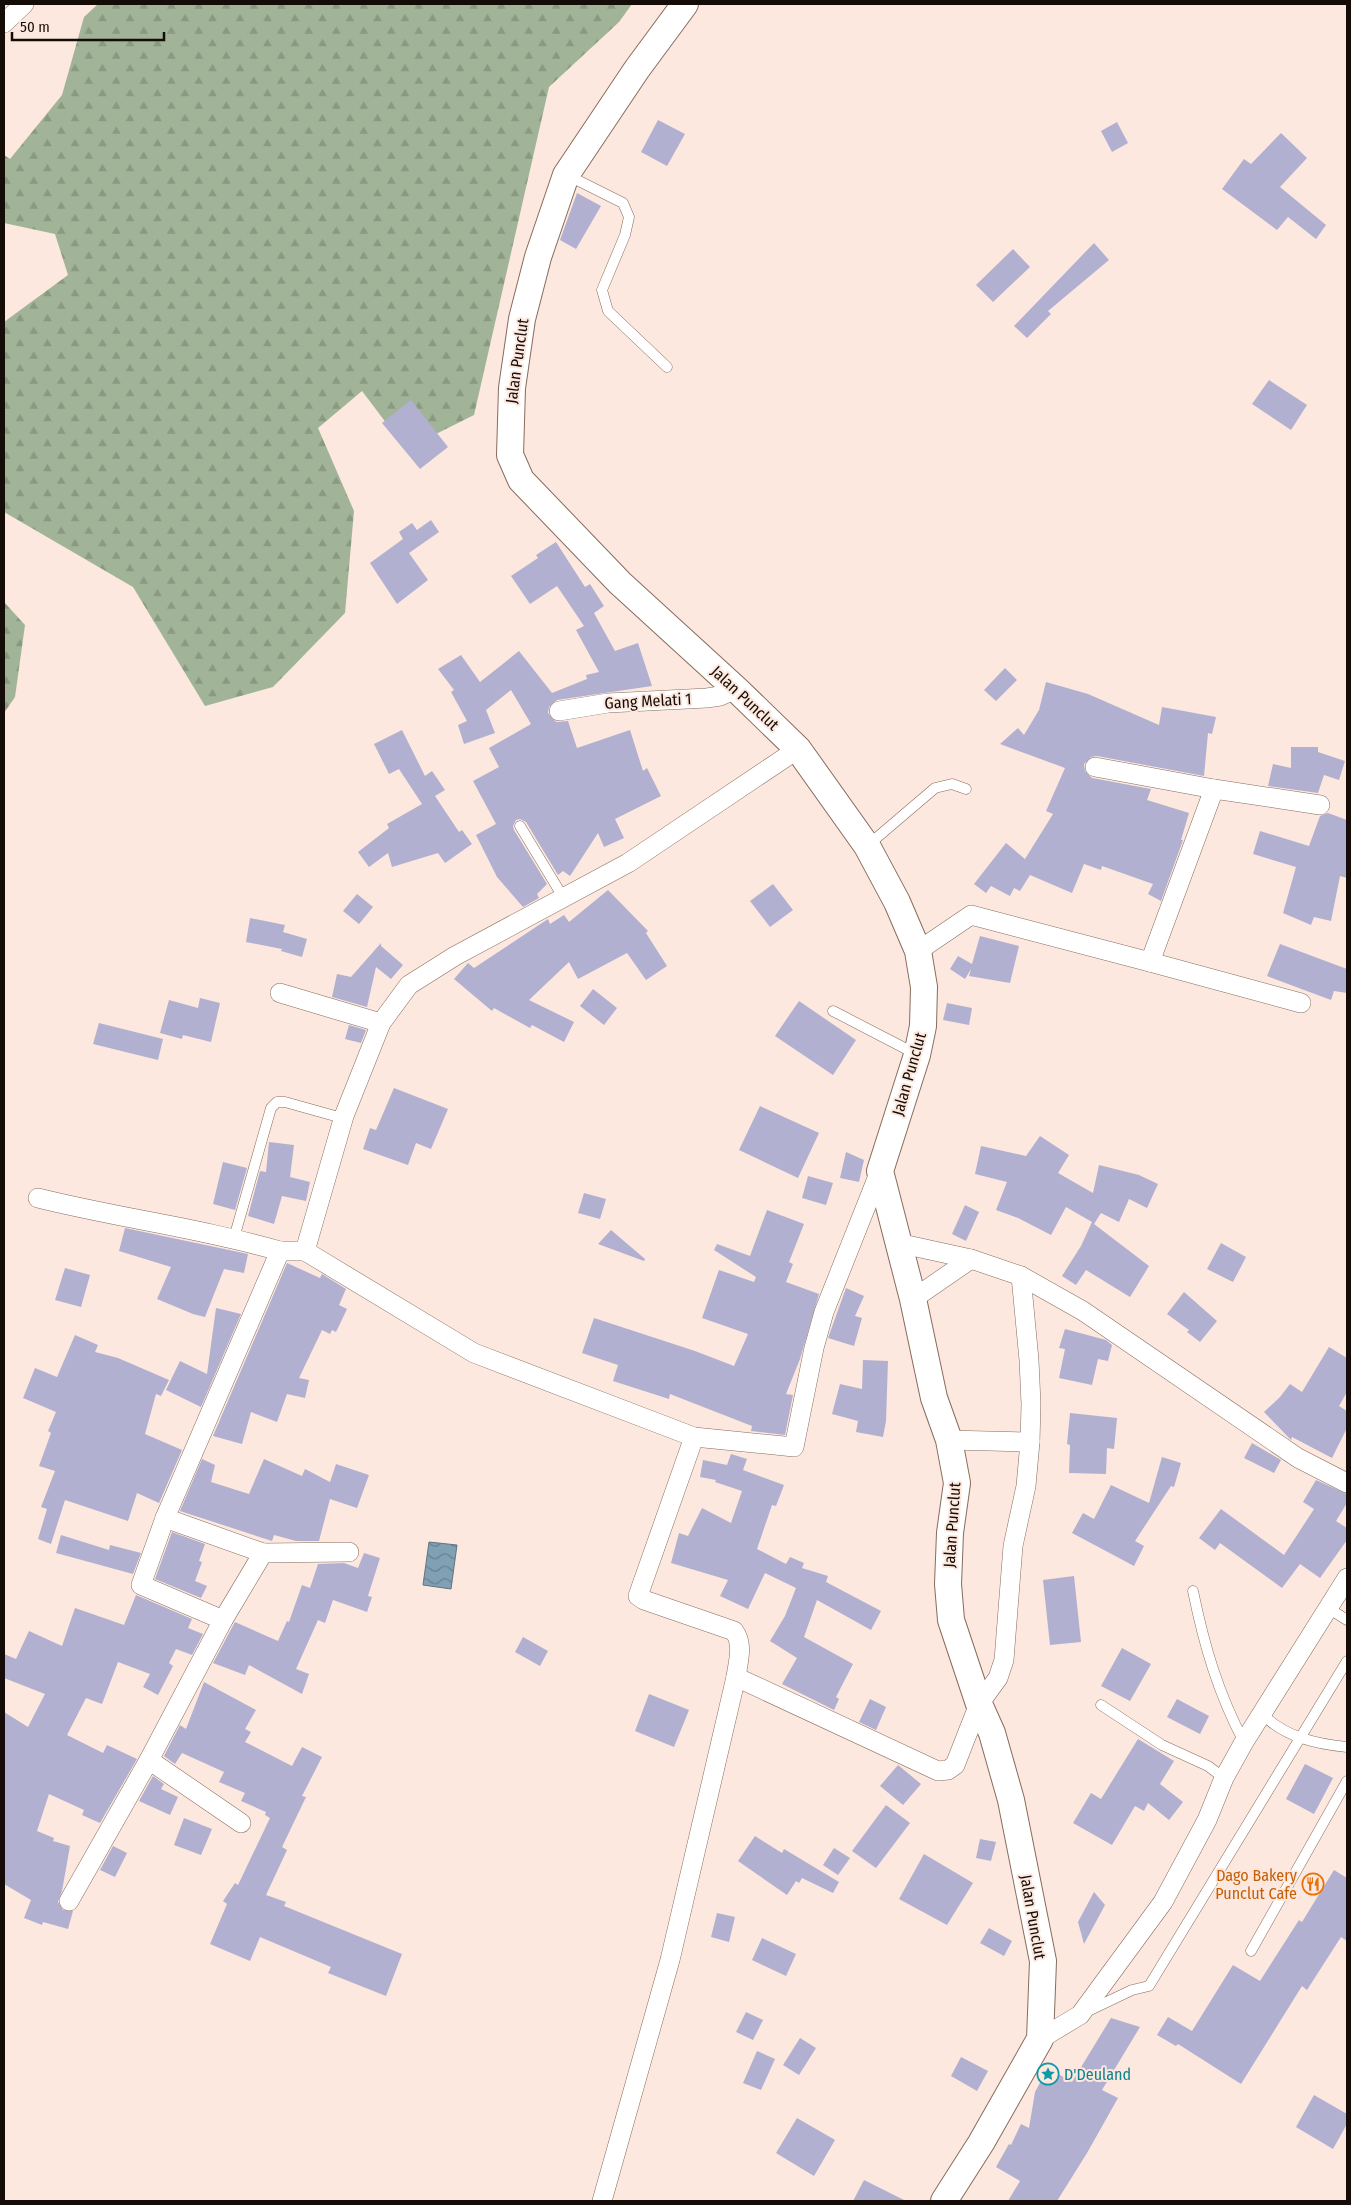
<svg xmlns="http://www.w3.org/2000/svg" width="1351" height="2205" viewBox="0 0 1351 2205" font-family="'Fira Sans Condensed',sans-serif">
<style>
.forest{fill:url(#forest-firs)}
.water{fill:url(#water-waves);stroke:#60747f}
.building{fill:#b2b0d0}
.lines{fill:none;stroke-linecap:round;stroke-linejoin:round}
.service-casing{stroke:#886c5d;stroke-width:11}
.minor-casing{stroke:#886c5d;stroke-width:20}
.secondary-casing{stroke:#886c5d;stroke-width:28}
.service{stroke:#fff;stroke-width:10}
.minor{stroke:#fff;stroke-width:19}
.secondary{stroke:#fff;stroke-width:26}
.labels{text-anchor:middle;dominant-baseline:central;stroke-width:4;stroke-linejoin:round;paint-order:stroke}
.street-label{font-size:16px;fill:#160c07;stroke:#fce8de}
.food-label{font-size:16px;fill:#c56008;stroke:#fce8de;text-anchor:end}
.culture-label{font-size:16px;fill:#0d838f;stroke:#fce8de;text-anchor:start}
</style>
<defs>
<pattern id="forest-firs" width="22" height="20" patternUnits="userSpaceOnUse" patternTransform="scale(1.25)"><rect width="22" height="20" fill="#a1b498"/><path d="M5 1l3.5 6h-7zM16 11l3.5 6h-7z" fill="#8a9a82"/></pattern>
<pattern id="water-waves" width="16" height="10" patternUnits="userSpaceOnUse" patternTransform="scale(1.25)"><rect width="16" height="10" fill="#80a0b3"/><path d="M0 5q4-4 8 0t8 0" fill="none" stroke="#688190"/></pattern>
</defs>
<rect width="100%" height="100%" fill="#fce8de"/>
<g class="forest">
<path d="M 98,4 L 632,4 L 619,22 L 549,87 L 474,415 L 406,449 L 362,391 L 318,428 L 354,511 L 345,613 L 273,687 L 205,706 L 133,587 L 4,512 L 4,322 L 68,275 L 55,234 L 4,223 L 4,155 L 10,159 L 62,95 L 84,17 Z"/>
<path d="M 4,602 L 25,625 L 15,697 L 4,713 Z"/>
</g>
<path class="water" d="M 429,1542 L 457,1545 L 451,1589 L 423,1585 Z"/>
<g class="building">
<path d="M 658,120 L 685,134 L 667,166 L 641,152 Z"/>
<path d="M 1117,122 L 1128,143 L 1112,152 L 1101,131 Z"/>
<path d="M 1281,133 L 1307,158 L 1280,187 L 1326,225 L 1316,239 L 1288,217 L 1277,230 L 1222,189 L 1244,159 L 1251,164 Z"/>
<path d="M 577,193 L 601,206 L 576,249 L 560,240 Z"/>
<path d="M 1094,243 L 1109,260 L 1048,311 L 1051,314 L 1027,338 L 1014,326 Z"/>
<path d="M 1013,249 L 1030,267 L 993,302 L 976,285 Z"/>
<path d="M 1269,380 L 1307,405 L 1291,430 L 1252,404 Z"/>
<path d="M 411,400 L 448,447 L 420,469 L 382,423 Z"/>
<path d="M 431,520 L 439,532 L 409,553 L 428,580 L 397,604 L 370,563 L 403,539 L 399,532 L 412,523 L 417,530 Z"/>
<path d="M 556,542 L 585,587 L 590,584 L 604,606 L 594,613 L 615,651 L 638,643 L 652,686 L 557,700 L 549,707 L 548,713 L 556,722 L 568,721 L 577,748 L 630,730 L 643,771 L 647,768 L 661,796 L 615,819 L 624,838 L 604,847 L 598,833 L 570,876 L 563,871 L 558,875 L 526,822 L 520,819 L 516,820 L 513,826 L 514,830 L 547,884 L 537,894 L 539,898 L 523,907 L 497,877 L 476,835 L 496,824 L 473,781 L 499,767 L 489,748 L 531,724 L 511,690 L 486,710 L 495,733 L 464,744 L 458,725 L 467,721 L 451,692 L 454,690 L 438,669 L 461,655 L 480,682 L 519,651 L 552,693 L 587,679 L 586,675 L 599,672 L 576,630 L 584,626 L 557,586 L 530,604 L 511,576 L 538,558 L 536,555 Z"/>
<path d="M 1005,668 L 1017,680 L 996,701 L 984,690 Z"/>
<path d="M 1046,682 L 1088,694 L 1159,725 L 1162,707 L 1216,717 L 1212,734 L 1208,733 L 1204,776 L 1097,756 L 1091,757 L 1084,764 L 1085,771 L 1092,778 L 1151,789 L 1147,800 L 1189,813 L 1181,840 L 1183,840 L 1161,901 L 1148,894 L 1153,884 L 1102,866 L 1101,870 L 1084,864 L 1072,893 L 1030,875 L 1020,891 L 1014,888 L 1010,896 L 991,886 L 986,893 L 974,884 L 1006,843 L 1025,859 L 1053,814 L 1046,811 L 1065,768 L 1000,744 L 1018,728 L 1024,735 L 1039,710 Z"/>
<path d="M 402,730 L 425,776 L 432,771 L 445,790 L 435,796 L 459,832 L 462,830 L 472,844 L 445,863 L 438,853 L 392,867 L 388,853 L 369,867 L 358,852 L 389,828 L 387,824 L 422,804 L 399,769 L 389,774 L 374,744 Z"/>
<path d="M 1291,747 L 1318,747 L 1318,752 L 1345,761 L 1339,780 L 1324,775 L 1318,793 L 1268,786 L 1273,764 L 1291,768 Z"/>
<path d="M 1328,813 L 1347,820 L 1347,878 L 1340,876 L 1331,921 L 1314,917 L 1311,925 L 1283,913 L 1296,867 L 1253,854 L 1260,831 L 1309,846 L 1320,816 Z"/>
<path d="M 773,884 L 793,910 L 770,927 L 750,901 Z"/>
<path d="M 608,890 L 648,931 L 646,933 L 667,966 L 646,980 L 627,953 L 578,979 L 569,962 L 529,1000 L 574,1022 L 564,1042 L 532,1025 L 530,1028 L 494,1008 L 492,1011 L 454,979 L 468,963 L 474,968 L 548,919 L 550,924 L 564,915 L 569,922 Z"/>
<path d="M 357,894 L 373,907 L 359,924 L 343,911 Z"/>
<path d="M 250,918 L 285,925 L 283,932 L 307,939 L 302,957 L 281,951 L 282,949 L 246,942 Z"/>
<path d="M 980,936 L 1019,946 L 1010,983 L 969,976 L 971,969 L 965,979 L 950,969 L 958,956 L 972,964 Z"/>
<path d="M 381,943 L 381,946 L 403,965 L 391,979 L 376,967 L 367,1007 L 332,997 L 337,974 L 351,977 Z"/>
<path d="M 1280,944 L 1347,969 L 1347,993 L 1334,991 L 1331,1000 L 1267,976 Z"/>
<path d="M 593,989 L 617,1008 L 604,1025 L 580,1006 Z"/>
<path d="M 200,998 L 220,1003 L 211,1042 L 183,1035 L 182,1039 L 160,1033 L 169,1000 L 198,1008 Z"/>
<path d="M 799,1001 L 856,1040 L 833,1075 L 775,1036 Z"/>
<path d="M 947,1003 L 972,1008 L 969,1025 L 943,1020 Z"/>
<path d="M 99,1023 L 163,1039 L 158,1060 L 93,1044 Z"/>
<path d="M 349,1025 L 366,1030 L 361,1043 L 345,1039 Z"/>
<path d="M 394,1088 L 448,1109 L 431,1149 L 416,1143 L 408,1165 L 363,1149 L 370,1128 L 376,1130 Z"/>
<path d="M 760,1106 L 819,1133 L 798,1178 L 739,1150 Z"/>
<path d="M 1040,1136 L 1069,1155 L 1058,1173 L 1093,1193 L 1099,1165 L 1139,1175 L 1158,1184 L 1147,1208 L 1129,1199 L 1119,1222 L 1101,1213 L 1094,1224 L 1149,1266 L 1130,1297 L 1086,1270 L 1076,1285 L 1062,1276 L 1081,1246 L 1092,1222 L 1066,1207 L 1051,1235 L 1018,1218 L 996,1210 L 1007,1182 L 975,1174 L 981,1146 L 1026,1156 Z"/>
<path d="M 269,1142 L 294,1145 L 290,1177 L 310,1182 L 306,1201 L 282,1196 L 274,1224 L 248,1216 L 260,1171 L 266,1172 Z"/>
<path d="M 846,1152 L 864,1160 L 859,1182 L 840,1178 Z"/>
<path d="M 223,1162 L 247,1168 L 235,1210 L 213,1204 Z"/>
<path d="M 808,1176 L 833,1183 L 826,1205 L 802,1198 Z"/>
<path d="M 584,1193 L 606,1199 L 600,1219 L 578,1213 Z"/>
<path d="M 965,1205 L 979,1212 L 966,1241 L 952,1234 Z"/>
<path d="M 767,1210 L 804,1224 L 789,1262 L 793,1264 L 786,1282 L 819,1294 L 800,1359 L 786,1394 L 793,1395 L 785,1435 L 751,1431 L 752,1426 L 670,1394 L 669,1399 L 613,1381 L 618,1365 L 582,1353 L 594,1318 L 695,1351 L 734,1366 L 748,1334 L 702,1318 L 719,1270 L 754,1282 L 756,1277 L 714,1250 L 717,1244 L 750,1256 Z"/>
<path d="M 125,1228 L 248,1254 L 244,1273 L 224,1269 L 205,1317 L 193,1314 L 157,1299 L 171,1267 L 119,1251 Z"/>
<path d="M 611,1230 L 645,1259 L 644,1261 L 598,1244 Z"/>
<path d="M 1221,1243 L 1246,1257 L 1233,1282 L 1207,1269 Z"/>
<path d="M 287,1263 L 320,1278 L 322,1274 L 346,1289 L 339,1305 L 347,1309 L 336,1332 L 332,1330 L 330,1334 L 322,1330 L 299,1378 L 309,1380 L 305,1398 L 287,1394 L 277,1422 L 251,1412 L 242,1444 L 213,1436 Z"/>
<path d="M 65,1268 L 90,1275 L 81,1307 L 55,1300 Z"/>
<path d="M 846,1288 L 864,1296 L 855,1316 L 862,1318 L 854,1346 L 828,1338 Z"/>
<path d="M 1184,1292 L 1217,1321 L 1200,1342 L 1187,1332 L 1189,1330 L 1167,1314 Z"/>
<path d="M 216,1308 L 241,1314 L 201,1407 L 166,1390 L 180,1361 L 207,1374 Z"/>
<path d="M 1065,1329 L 1106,1340 L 1112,1345 L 1108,1361 L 1098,1359 L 1092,1385 L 1059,1378 L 1065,1349 L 1059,1348 Z"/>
<path d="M 75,1335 L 98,1345 L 95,1352 L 118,1358 L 169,1380 L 161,1396 L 156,1394 L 145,1434 L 182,1450 L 159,1503 L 137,1493 L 128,1521 L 65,1500 L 51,1544 L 38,1539 L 47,1509 L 41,1507 L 55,1471 L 39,1466 L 51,1433 L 48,1431 L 56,1412 L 23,1398 L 35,1368 L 57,1377 Z"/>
<path d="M 1329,1347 L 1347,1358 L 1347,1392 L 1339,1406 L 1347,1411 L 1347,1428 L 1332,1458 L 1292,1437 L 1291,1440 L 1264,1412 L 1280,1397 L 1290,1384 L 1302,1392 Z"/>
<path d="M 863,1360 L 888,1361 L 886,1421 L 883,1437 L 856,1432 L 858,1421 L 832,1414 L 840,1384 L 862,1389 Z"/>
<path d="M 1070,1413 L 1117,1418 L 1114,1449 L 1107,1448 L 1106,1474 L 1069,1473 L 1070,1445 L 1067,1444 Z"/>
<path d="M 1252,1443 L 1281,1460 L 1274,1473 L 1244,1458 Z"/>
<path d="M 731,1454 L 747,1459 L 743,1470 L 784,1485 L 776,1506 L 772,1505 L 757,1549 L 786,1564 L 790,1557 L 804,1563 L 802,1568 L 828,1576 L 826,1582 L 881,1611 L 871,1630 L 817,1600 L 804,1637 L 853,1664 L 836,1697 L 839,1699 L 834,1710 L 782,1684 L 797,1658 L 770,1641 L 785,1616 L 796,1588 L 765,1573 L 748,1609 L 720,1596 L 728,1580 L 671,1563 L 679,1533 L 688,1536 L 702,1508 L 731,1523 L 742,1491 L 715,1482 L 716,1480 L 700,1477 L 703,1460 L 727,1465 Z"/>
<path d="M 1162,1457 L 1181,1463 L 1174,1487 L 1171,1486 L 1135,1541 L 1144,1546 L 1134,1566 L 1072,1533 L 1083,1513 L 1094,1519 L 1111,1485 L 1149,1503 Z"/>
<path d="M 202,1459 L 215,1465 L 211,1482 L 249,1494 L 264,1459 L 302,1476 L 305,1469 L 330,1482 L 336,1464 L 369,1475 L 357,1508 L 330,1499 L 319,1541 L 296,1541 L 274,1535 L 272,1541 L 180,1511 Z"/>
<path d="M 1316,1480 L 1347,1494 L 1347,1503 L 1336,1521 L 1347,1528 L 1347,1540 L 1320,1578 L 1300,1564 L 1282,1588 L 1220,1543 L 1215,1550 L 1199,1538 L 1221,1509 L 1284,1555 L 1314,1509 L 1303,1502 Z"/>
<path d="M 172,1532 L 205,1544 L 199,1561 L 202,1562 L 195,1581 L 207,1586 L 201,1598 L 155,1579 Z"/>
<path d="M 61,1535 L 109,1550 L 110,1545 L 141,1553 L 133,1574 L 56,1553 Z"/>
<path d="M 364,1553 L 380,1558 L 368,1596 L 372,1597 L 367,1612 L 333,1600 L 325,1623 L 318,1620 L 296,1669 L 309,1674 L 302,1694 L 249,1665 L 245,1675 L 213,1663 L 235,1622 L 278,1641 L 287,1621 L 289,1622 L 302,1585 L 310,1588 L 318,1564 L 344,1563 L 358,1568 Z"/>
<path d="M 1074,1576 L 1081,1642 L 1050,1645 L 1043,1580 Z"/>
<path d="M 136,1595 L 192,1619 L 188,1628 L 203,1634 L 192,1655 L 176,1649 L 169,1663 L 173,1666 L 158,1695 L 143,1687 L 150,1674 L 118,1662 L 102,1704 L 86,1698 L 67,1735 L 103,1753 L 107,1745 L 137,1759 L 100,1823 L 82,1815 L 84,1810 L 49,1794 L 37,1831 L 54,1838 L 53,1841 L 70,1846 L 62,1891 L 58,1902 L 63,1910 L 73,1911 L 68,1929 L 43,1922 L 42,1925 L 24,1918 L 31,1900 L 4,1884 L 4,1712 L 28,1727 L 45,1694 L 4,1678 L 4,1654 L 16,1659 L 29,1631 L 62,1646 L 75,1608 L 124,1625 Z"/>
<path d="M 523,1637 L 548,1651 L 540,1666 L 515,1652 Z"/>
<path d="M 1122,1648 L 1151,1664 L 1130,1701 L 1101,1686 Z"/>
<path d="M 204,1682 L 256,1710 L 245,1729 L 251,1732 L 245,1742 L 292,1766 L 302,1747 L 322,1757 L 302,1796 L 306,1797 L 282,1847 L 287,1850 L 266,1895 L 286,1902 L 284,1906 L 402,1954 L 386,1996 L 328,1973 L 331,1967 L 260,1937 L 250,1961 L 210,1944 L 227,1904 L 223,1901 L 235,1883 L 238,1885 L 270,1818 L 265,1815 L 266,1812 L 241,1801 L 245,1793 L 219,1782 L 224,1772 L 182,1753 L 175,1764 L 164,1756 L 180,1725 L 186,1729 Z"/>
<path d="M 649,1694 L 689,1710 L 674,1747 L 635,1731 Z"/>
<path d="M 870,1699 L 886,1707 L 876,1730 L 859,1722 Z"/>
<path d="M 1177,1699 L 1209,1716 L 1200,1734 L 1167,1717 Z"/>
<path d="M 1138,1739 L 1174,1761 L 1160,1784 L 1183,1802 L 1169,1820 L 1148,1803 L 1144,1811 L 1135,1806 L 1112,1845 L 1073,1823 L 1091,1793 L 1101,1799 Z"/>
<path d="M 1305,1764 L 1333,1778 L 1314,1814 L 1286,1799 Z"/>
<path d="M 898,1765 L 921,1784 L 903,1805 L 880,1786 Z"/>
<path d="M 153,1776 L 164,1784 L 161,1789 L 178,1797 L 170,1815 L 139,1801 Z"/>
<path d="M 886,1805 L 910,1823 L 876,1868 L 852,1851 Z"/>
<path d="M 184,1818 L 212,1829 L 201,1855 L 174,1845 Z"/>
<path d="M 755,1836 L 782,1853 L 784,1849 L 839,1882 L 833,1893 L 802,1878 L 799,1883 L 796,1881 L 787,1895 L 738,1861 Z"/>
<path d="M 980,1839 L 996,1842 L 991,1861 L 976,1858 Z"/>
<path d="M 113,1846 L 127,1853 L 115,1877 L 100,1870 Z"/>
<path d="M 834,1848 L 850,1858 L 838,1875 L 823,1865 Z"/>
<path d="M 924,1854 L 973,1883 L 947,1925 L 899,1899 Z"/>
<path d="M 1334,1870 L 1347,1878 L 1347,1941 L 1341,1937 L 1307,1990 L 1302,1986 L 1241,2084 L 1178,2044 L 1176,2046 L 1157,2035 L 1168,2017 L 1192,2031 L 1233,1965 L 1260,1981 L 1299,1920 L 1302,1922 Z"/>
<path d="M 1094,1892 L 1105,1905 L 1084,1944 L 1078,1922 Z"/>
<path d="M 717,1913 L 735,1917 L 729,1942 L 711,1937 Z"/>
<path d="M 989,1928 L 1012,1941 L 1004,1956 L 980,1943 Z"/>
<path d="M 762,1938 L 796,1954 L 786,1976 L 752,1960 Z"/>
<path d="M 746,2012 L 763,2020 L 753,2040 L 736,2032 Z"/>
<path d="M 1111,2018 L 1140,2027 L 1102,2090 L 1118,2098 L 1087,2153 L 1057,2201 L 1008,2201 L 1020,2181 L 996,2167 L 1009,2144 L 1011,2145 L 1021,2124 L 1029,2128 L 1035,2092 L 1048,2068 L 1072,2082 Z"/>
<path d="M 800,2038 L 816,2048 L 799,2075 L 783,2065 Z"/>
<path d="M 757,2051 L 775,2059 L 761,2090 L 743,2083 Z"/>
<path d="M 961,2057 L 988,2071 L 977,2091 L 951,2076 Z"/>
<path d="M 1314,2095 L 1347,2114 L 1347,2124 L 1333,2149 L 1296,2127 Z"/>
<path d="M 797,2118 L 835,2140 L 814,2176 L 776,2153 Z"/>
<path d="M 864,2180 L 906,2201 L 853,2201 Z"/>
</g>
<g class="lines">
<g class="service-casing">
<g id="service">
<path d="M 567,175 L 623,203 L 629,217 L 625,235 L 602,290 L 608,311 L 667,367"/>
<path d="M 520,826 L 563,897"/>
<path d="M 867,846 L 935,788 L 952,784 L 966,789"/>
<path d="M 833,1011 L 916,1054"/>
<path d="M 234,1238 L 271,1108 L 277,1102 L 285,1102 L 335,1116 L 344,1116"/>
<path d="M 1193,1591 C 1204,1645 1218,1693 1244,1742"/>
<path d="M 1328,1608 L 1347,1620"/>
<path d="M 1101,1705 L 1162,1745 L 1208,1766 L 1224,1778"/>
<path d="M 1262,1714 C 1285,1737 1316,1744 1347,1747"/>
<path d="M 1251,1951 L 1347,1781"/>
<path d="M 1088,2011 L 1132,1990 L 1149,1986 L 1347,1661"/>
</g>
</g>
<g class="minor-casing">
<g id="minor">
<path d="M 4,23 L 24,4"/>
<path d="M 559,711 L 608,703 L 707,698 L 720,696 L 736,689"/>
<path d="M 798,749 L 628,863 L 455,956 L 409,985 L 381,1023 L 344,1116 L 305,1251 L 474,1353 L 694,1437 L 794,1447 L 814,1348 L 824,1312 L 880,1171"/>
<path d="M 1095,767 L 1214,789 L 1320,805"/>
<path d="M 918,951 L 971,915 L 1150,962 L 1214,789"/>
<path d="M 1150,962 L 1301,1003"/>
<path d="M 280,993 L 381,1023"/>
<path d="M 38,1198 C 118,1218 200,1228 280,1251"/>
<path d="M 898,1243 L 971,1259 L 1021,1276 L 1083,1311 L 1298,1458 L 1347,1483"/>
<path d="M 913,1299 L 971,1259"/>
<path d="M 949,1440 L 1030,1442"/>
<path d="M 165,1518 L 263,1553"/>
<path d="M 223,1620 L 141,1585 L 165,1518 L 280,1251 L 305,1251"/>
<path d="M 736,1677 L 938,1771 L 948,1770 L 955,1765 L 979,1704 L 998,1678 L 1004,1660 L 1013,1546 L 1026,1486 L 1030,1442 L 1031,1404 L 1029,1360 L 1021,1276"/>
<path d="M 149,1760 L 241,1823"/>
<path d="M 69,1901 L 149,1760 L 223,1620 L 263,1553 L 349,1552"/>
<path d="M 1040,2039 L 1080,2015 L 1163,1902 L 1207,1820 L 1224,1778 L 1244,1742 L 1347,1578"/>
<path d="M 602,2201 L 670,1960 L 736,1677 C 738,1662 744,1644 734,1631 L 644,1600 L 638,1596 L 694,1437"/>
</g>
</g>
<g class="secondary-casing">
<path id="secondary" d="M 685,4 L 637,69 L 566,175 L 538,257 L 522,319 L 512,388 L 510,455 L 521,480 L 620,583 L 736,689 L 798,749 L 867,846 L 897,902 L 918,951 L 924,987 L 923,1026 L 917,1055 L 880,1171 L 913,1299 L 934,1398 L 949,1440 L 957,1483 L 950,1533 L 948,1584 L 951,1620 L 979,1704 L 992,1733 L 1011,1800 L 1043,1961 L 1040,2039 L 981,2143 L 944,2201"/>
</g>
<use href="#service" class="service"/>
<use href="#minor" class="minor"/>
<use href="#secondary" class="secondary"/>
</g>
<defs>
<g id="restaurant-ring" transform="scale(1.125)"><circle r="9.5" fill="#fce8de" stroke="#e8710a" stroke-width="1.5"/><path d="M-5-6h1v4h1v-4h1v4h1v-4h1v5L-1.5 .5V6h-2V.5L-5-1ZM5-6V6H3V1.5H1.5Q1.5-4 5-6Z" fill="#e8710a"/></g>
<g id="sight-ring" transform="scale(1.125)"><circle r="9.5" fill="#fce8de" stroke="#0f9aa8" stroke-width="1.5"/><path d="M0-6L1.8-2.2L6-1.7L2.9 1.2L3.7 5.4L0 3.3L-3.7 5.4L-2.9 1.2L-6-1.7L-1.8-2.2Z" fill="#0f9aa8"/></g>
</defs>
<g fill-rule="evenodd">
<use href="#restaurant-ring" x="1313" y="1884"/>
<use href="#sight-ring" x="1048" y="2074"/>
</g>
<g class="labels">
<g class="street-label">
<text transform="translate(517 361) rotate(-82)">Jalan Punclut</text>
<text transform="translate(745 698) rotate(43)">Jalan Punclut</text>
<text transform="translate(648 701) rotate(-3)">Gang Melati 1</text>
<text transform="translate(909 1074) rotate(-74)">Jalan Punclut</text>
<text transform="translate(952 1525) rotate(-86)">Jalan Punclut</text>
<text transform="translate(1033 1917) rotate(80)">Jalan Punclut</text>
</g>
<g class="food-label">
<text x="1297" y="1875">Dago Bakery<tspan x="1297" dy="18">Punclut Cafe</tspan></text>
</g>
<g class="culture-label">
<text x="1064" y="2074">D'Deuland</text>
</g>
</g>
<rect width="1351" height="2205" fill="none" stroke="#160c07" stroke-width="10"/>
<path d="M12 32v8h152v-8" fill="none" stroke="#160c07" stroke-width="2.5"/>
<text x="20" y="32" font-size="15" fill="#160c07" stroke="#fce8de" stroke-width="4" paint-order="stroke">50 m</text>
</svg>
